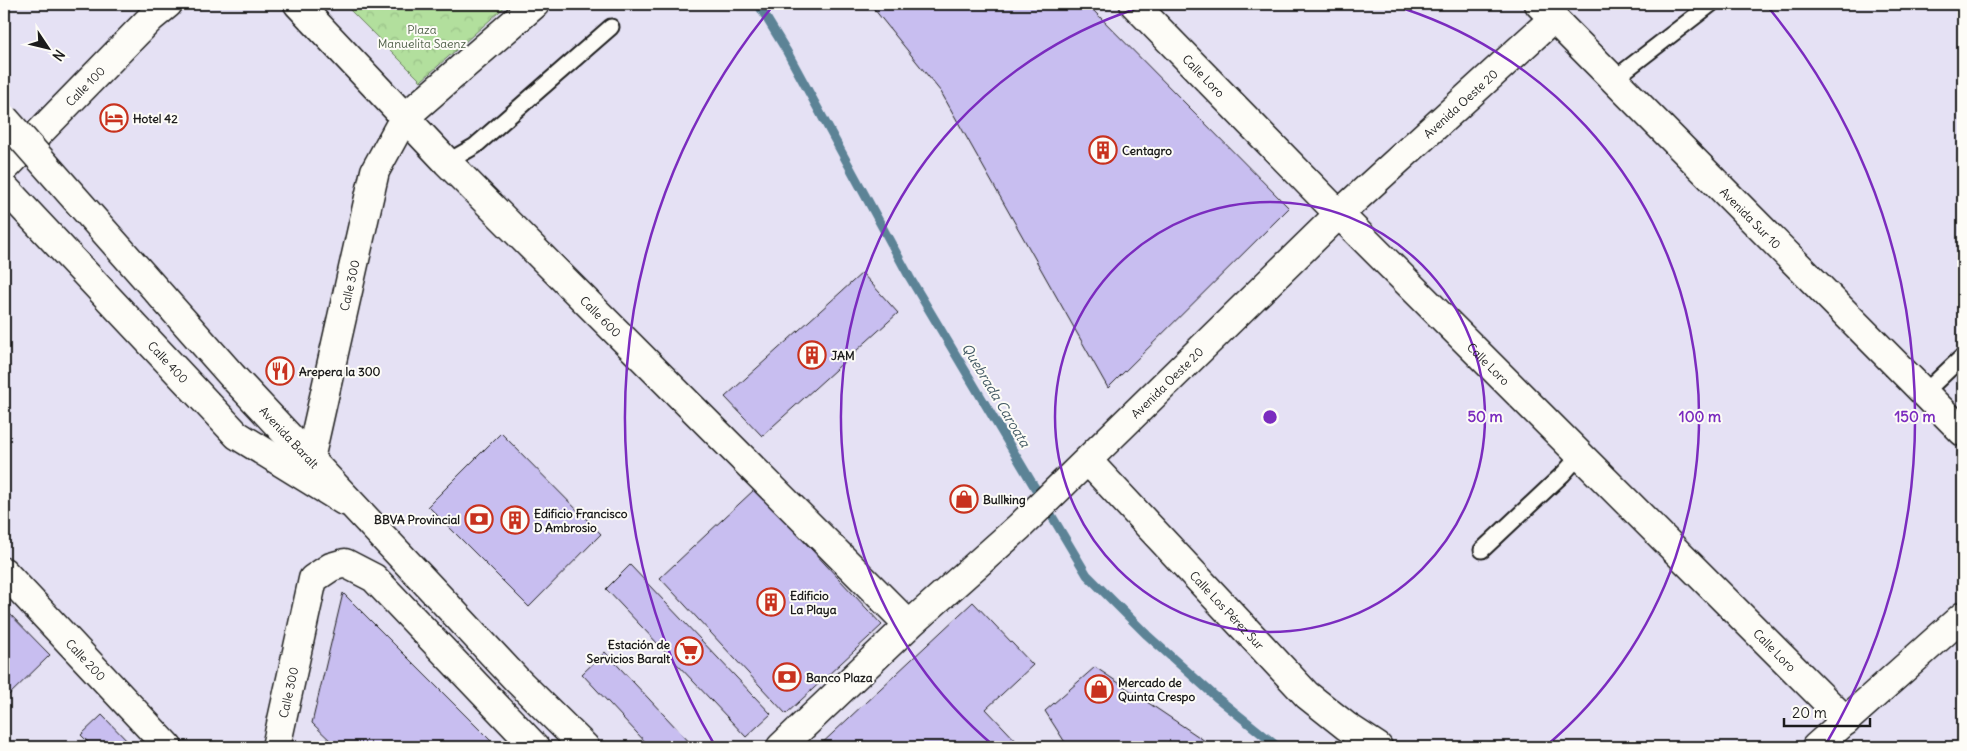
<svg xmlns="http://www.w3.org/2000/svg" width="1967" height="751" viewBox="0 0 1967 751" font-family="Delius,sans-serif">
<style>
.built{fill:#e5e1f4}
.park{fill:url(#park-crowns);stroke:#677e5c}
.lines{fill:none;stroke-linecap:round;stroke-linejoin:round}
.stream{stroke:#5c8396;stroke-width:9}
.building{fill:#c8bef0;stroke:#1c1c1c}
.lane-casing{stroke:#1c1c1c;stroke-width:19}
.street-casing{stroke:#1c1c1c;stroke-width:31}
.secondary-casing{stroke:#1c1c1c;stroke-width:31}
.lane{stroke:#fdfcf7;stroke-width:15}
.street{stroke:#fdfcf7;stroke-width:28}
.secondary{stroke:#fdfcf7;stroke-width:28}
.secondary-bridge-casing{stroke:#1c1c1c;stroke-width:31;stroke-linecap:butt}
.secondary-bridge{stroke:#fdfcf7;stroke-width:28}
.ring{fill:none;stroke:#7b2cbf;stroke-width:2.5}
.labels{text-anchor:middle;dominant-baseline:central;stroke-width:4;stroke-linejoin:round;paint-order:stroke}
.park-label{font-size:12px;fill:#506049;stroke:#fdfcf7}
.street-label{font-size:12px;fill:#1c1c1c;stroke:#fdfcf7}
.poi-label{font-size:12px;font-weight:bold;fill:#1c1c1c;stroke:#fdfcf7;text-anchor:start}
.water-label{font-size:14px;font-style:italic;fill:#415863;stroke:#fdfcf7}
.centre{fill:#7b2cbf;stroke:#fdfcf7;stroke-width:2.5}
.ring-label{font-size:15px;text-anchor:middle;font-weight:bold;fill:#7b2cbf;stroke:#fdfcf7;stroke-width:4;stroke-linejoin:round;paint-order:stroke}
</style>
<defs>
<pattern id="park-crowns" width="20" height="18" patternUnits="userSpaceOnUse" patternTransform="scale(1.25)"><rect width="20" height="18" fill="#b2df9d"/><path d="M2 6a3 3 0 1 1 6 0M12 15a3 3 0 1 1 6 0" fill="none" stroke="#98bf87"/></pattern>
</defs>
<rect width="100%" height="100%" fill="#f2f0f6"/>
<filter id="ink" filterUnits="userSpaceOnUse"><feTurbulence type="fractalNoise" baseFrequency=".02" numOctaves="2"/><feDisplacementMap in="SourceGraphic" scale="10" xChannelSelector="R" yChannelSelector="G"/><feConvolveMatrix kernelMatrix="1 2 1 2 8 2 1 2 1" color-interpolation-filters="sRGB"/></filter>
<g filter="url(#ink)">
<rect class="built" x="4" y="4" width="1959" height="743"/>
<path class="park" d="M 344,4 L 508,4 L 421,81 Z"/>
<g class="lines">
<path class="stream" d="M 758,4 L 786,50 L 910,278 L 1087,575 L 1147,635 L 1216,697 L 1278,747"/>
</g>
<g class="building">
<path d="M 870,4 L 1087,4 L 1289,208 L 1108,388 L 941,92 Z"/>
<path d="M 862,273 L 898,313 L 762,436 L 725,397 Z"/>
<path d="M 501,433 L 601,534 L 529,607 L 428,506 Z"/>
<path d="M 755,489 L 882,625 L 786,714 L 660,578 Z"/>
<path d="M 630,565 L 771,714 L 746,737 L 606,589 Z"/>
<path d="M 343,593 L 497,747 L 337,747 L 312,723 Z"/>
<path d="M 973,602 L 1033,665 L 986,709 L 1022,747 L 818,747 Z"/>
<path d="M 4,608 L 50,655 L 4,700 Z"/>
<path d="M 605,652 L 694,747 L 650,747 L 582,674 Z"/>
<path d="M 1095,667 L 1214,747 L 1068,747 L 1045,711 Z"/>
<path d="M 102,715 L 133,747 L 93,747 L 81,735 Z"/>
</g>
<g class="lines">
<g class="lane-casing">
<g id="lane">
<path d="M 1614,79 L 1711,4"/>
<path d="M 447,162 L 475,146 L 611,27"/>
<path d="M 1925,392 L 1963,356"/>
<path d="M 1482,550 L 1563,474 L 1581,454"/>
</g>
</g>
<g class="street-casing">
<g id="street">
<path id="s1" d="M 298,4 L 447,162 L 909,625"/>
<path id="s2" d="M 1134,4 L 1339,214 L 1846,721"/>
<path id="s3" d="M 1539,4 L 1963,432"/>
<path id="s4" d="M 4,169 L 151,18 L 168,4"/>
<path id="s5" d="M 4,187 L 237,435 L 344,501"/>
<path id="s6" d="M 310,459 L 375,171 L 404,118 L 535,4"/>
<path id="s7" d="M 1088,461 L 1307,695 L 1346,726 L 1378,747"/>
<path id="s8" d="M 4,572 L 168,747"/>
<path id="s9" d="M 276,747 L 313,579 L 331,567 L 345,563 L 374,578 L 535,747"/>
<path id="s10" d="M 781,747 L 909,625 L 1019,527 L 1339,214 L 1554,18"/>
<path d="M 1816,747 L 1963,616"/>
</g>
</g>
<g class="secondary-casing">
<g id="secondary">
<path id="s11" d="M 234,378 L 517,680 L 585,747"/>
</g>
</g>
<use href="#lane" class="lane"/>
<use href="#street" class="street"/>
<use href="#secondary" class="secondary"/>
<g class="secondary-bridge-casing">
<path id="secondary-bridge" d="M 4,118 L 234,378"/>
</g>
<use href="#secondary-bridge" class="secondary-bridge"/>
</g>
</g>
<g class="ring">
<circle cx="1270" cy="417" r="215"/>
<path d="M994 746A430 430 0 0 1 1148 5M1392 5A430 430 0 0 1 1546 746"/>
<path d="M714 744A645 645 0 0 1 772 7M1768 7A645 645 0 0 1 1826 744"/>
</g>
<defs>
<g id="hotel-ring" transform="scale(1.4375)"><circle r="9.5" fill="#fdfcf7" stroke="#c8321e" stroke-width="1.5"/><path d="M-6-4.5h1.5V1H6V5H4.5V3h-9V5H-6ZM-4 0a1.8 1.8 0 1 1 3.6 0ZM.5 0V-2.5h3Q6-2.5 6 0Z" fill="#c8321e"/></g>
<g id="building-ring" transform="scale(1.4375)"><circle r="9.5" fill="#fdfcf7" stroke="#c8321e" stroke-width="1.5"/><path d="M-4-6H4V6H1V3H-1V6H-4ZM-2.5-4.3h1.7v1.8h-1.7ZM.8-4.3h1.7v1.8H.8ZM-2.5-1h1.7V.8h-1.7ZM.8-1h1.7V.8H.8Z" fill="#c8321e"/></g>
<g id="restaurant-ring" transform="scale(1.4375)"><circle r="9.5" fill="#fdfcf7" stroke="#c8321e" stroke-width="1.5"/><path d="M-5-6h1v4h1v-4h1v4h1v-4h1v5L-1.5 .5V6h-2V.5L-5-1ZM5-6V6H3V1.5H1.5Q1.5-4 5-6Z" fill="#c8321e"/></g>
<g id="shop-ring" transform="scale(1.4375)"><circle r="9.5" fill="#fdfcf7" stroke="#c8321e" stroke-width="1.5"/><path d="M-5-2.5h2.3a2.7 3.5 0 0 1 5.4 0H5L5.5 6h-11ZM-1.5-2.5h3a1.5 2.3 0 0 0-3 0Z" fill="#c8321e"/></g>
<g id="bank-ring" transform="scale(1.4375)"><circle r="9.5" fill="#fdfcf7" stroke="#c8321e" stroke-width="1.5"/><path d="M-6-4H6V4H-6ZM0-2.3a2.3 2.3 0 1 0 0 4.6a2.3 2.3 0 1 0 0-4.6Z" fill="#c8321e"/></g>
<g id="supermarket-ring" transform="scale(1.4375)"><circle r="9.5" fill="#fdfcf7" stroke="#c8321e" stroke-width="1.5"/><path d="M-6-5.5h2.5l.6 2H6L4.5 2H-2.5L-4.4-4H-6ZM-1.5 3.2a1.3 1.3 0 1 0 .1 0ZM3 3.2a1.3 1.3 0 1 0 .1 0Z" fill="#c8321e"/></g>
</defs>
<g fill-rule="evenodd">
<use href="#hotel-ring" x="114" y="118"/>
<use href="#building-ring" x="1103" y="150"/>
<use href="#building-ring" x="812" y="355"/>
<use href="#restaurant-ring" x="280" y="371"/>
<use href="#shop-ring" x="964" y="499"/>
<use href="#bank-ring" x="479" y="519"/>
<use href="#building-ring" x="515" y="520"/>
<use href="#building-ring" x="771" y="602"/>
<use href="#supermarket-ring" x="689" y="651"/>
<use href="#bank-ring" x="787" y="677"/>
<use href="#shop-ring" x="1099" y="689"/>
</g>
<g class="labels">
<g class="park-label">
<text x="422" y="29">Plaza<tspan x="422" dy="14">Manuelita Saenz</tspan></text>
</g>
<g class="street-label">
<text stroke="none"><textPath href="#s2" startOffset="100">Calle Loro</textPath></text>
<text stroke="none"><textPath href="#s4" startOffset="116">Calle 100</textPath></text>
<text stroke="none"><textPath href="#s10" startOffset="936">Avenida Oeste 20</textPath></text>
<text stroke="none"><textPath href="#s3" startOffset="301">Avenida Sur 10</textPath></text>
<text stroke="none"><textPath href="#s6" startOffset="178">Calle 300</textPath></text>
<text stroke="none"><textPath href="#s1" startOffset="435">Calle 600</textPath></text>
<text stroke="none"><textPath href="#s5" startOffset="240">Calle 400</textPath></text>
<text stroke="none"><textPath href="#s2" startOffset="505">Calle Loro</textPath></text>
<text stroke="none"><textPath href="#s10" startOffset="531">Avenida Oeste 20</textPath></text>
<text stroke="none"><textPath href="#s11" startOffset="81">Avenida Baralt</textPath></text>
<text stroke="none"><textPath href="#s7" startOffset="204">Calle Los Pérez Sur</textPath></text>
<text stroke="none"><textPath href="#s2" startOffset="910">Calle Loro</textPath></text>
<text stroke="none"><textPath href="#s8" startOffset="120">Calle 200</textPath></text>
<text stroke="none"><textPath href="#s9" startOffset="56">Calle 300</textPath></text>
</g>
<g class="poi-label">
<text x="133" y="118">Hotel 42</text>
<text x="1122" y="150">Centagro</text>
<text x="831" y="355">JAM</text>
<text x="299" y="371">Arepera la 300</text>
<text x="983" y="499">Bullking</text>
<text x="534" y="513">Edificio Francisco<tspan x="534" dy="14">D Ambrosio</tspan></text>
<text x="460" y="519" text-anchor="end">BBVA Provincial</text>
<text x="790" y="595">Edificio<tspan x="790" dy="14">La Playa</tspan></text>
<text x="670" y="644" text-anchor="end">Estación de<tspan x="670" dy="14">Servicios Baralt</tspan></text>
<text x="806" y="677">Banco Plaza</text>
<text x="1118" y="682">Mercado de<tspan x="1118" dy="14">Quinta Crespo</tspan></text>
</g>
<g class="water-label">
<text transform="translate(996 395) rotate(59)">Quebrada Caroata</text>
</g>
</g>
<circle cx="1270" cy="417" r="8" class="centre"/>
<g class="ring-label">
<text x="1485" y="422">50 m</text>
<text x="1700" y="422">100 m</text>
<text x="1915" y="422">150 m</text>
</g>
<rect width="1967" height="751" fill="none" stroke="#fdfcf7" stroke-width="20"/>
<rect x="10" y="10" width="1947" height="731" fill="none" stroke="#1c1c1c" stroke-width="2" filter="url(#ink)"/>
<g transform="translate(48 48) rotate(125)" stroke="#fdfcf7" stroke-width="4" paint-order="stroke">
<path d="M0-4L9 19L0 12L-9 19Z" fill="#1c1c1c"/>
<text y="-8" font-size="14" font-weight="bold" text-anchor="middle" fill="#1c1c1c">N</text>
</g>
<path d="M1784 718v8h86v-8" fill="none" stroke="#1c1c1c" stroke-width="2.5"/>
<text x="1792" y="718" font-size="15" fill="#1c1c1c" stroke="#fdfcf7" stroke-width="4" paint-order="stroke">20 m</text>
</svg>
